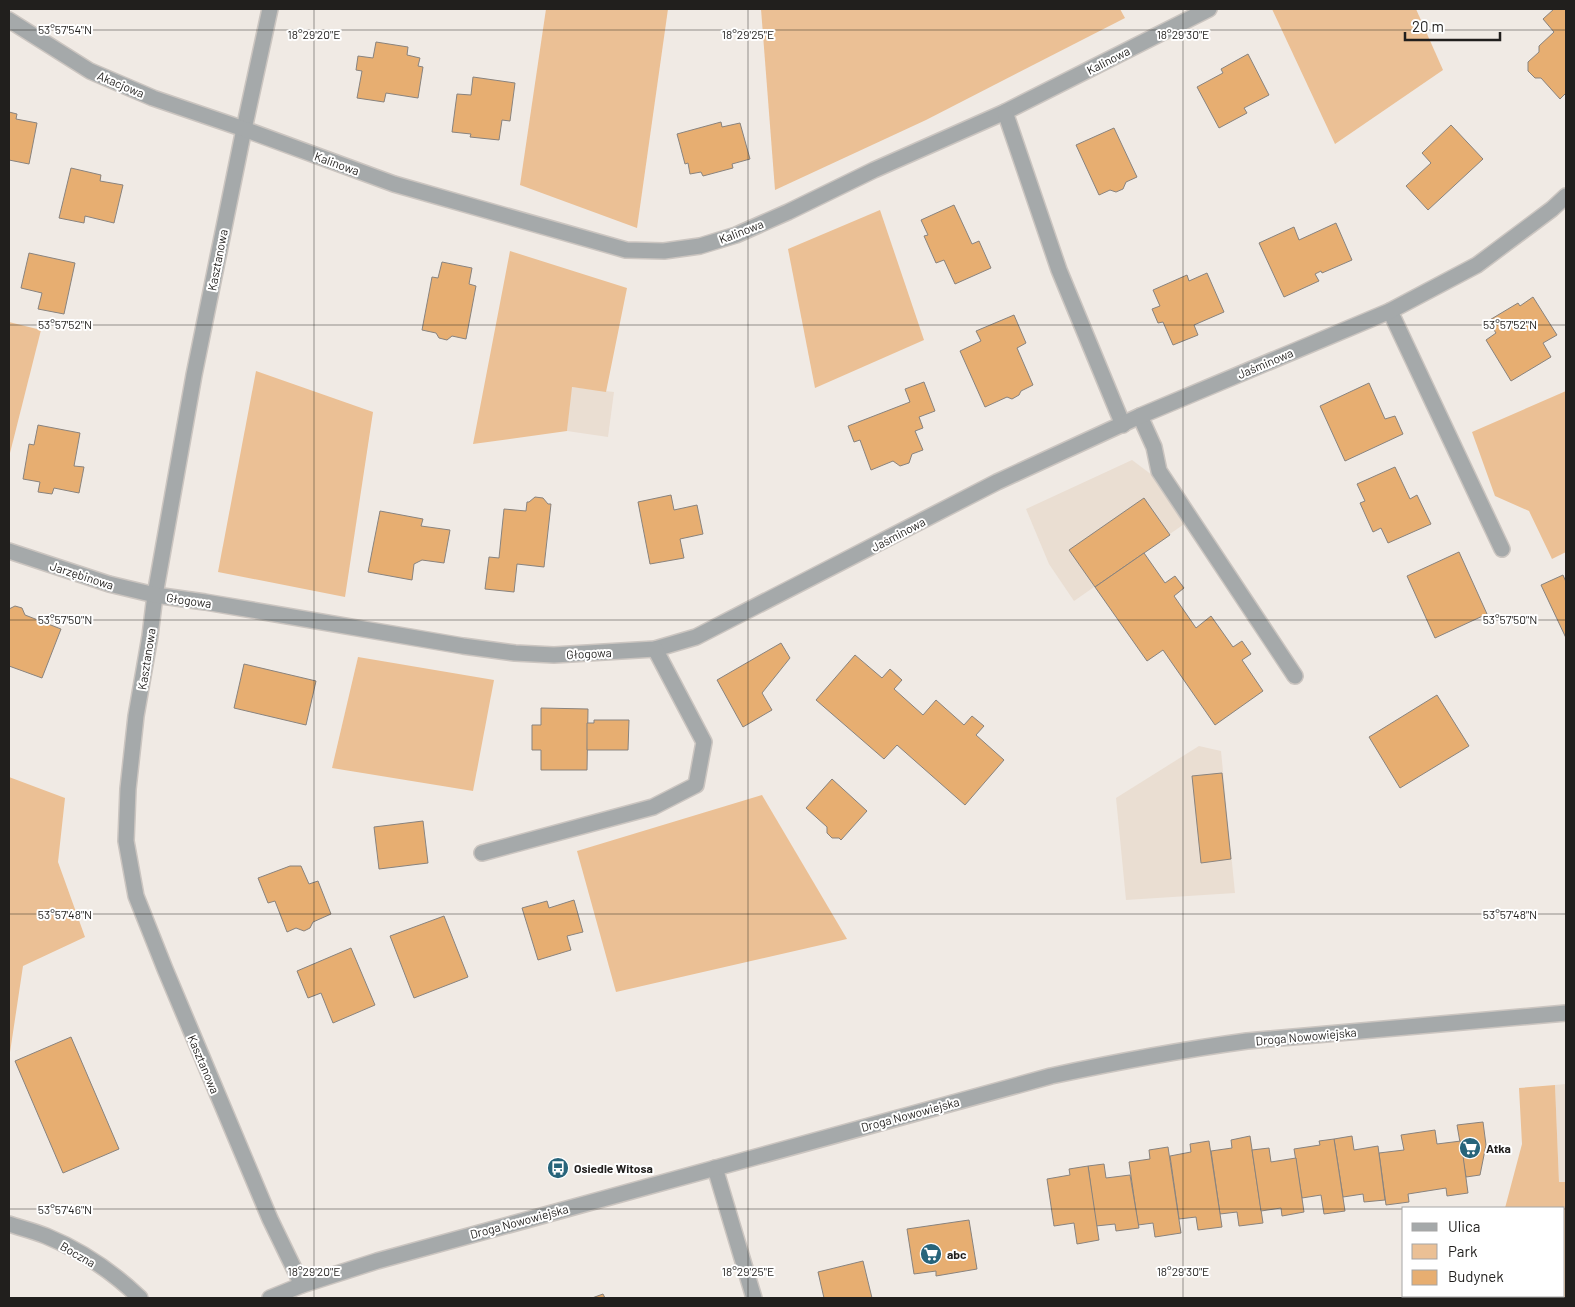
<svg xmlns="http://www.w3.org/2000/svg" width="1575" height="1307" viewBox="0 0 1575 1307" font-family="Barlow,sans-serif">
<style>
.built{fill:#eaded2}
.green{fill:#ebc095}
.building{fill:#e7ae71;stroke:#89837e}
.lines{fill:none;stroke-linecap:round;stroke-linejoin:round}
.minor-casing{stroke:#cbc5c0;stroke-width:18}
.tertiary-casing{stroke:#cbc5c0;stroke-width:18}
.minor{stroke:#a5a9aa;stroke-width:15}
.tertiary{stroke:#a5a9aa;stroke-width:15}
.ticks{fill:none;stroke:#211f1d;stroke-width:1;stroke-opacity:0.45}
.labels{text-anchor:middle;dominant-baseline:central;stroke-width:4;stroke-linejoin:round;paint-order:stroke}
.street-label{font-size:12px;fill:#211f1d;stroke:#fff}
.poi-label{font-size:12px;font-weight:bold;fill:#211f1d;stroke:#fff;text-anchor:start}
.ticks-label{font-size:12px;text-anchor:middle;fill:#211f1d;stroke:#fff;stroke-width:4;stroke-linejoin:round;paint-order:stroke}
</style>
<rect width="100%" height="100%" fill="#f0eae4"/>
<g class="built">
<path d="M 571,387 L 614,392 L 608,437 L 567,431 Z"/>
<path d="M 1132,460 L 1168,487 L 1187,522 L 1074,601 L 1049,564 L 1026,509 Z"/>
<path d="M 1199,746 L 1221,751 L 1235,893 L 1126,900 L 1116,798 Z"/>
<path d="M 1566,1084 L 1566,1182 L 1559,1183 L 1555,1085 Z"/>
</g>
<g class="green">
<path d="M 546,9 L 668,9 L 637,228 L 520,185 Z"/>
<path d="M 761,9 L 1120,9 L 1125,18 L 926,120 L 775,190 Z"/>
<path d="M 1272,9 L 1416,9 L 1443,70 L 1335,144 Z"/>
<path d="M 880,210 L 924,340 L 815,388 L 788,249 Z"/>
<path d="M 510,251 L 627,288 L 606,392 L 572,387 L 567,431 L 473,444 Z"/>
<path d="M 9,322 L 41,330 L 9,457 Z"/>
<path d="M 256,371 L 373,412 L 345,597 L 218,572 Z"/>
<path d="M 1566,391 L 1566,552 L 1552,559 L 1529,511 L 1495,496 L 1472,432 Z"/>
<path d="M 358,657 L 494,680 L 473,791 L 332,768 Z"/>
<path d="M 9,777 L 65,798 L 58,862 L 85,937 L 23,966 L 9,1059 Z"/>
<path d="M 762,795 L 847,939 L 616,992 L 577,851 Z"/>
<path d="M 1555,1085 L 1559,1182 L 1566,1182 L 1566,1298 L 1482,1298 L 1483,1296 L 1564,1296 L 1564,1208 L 1505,1208 L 1522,1144 L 1519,1088 Z"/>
</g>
<g class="building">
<path d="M 1554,9 L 1566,9 L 1566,93 L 1560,99 L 1541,78 L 1535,78 L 1528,71 L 1528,62 L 1539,52 L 1539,46 L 1554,32 L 1543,19 Z"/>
<path d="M 376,42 L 408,47 L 407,55 L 420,58 L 418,66 L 423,67 L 418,98 L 386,93 L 384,102 L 357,98 L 362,71 L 356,70 L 358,56 L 373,58 Z"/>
<path d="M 1248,54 L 1269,95 L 1244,108 L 1247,113 L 1219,128 L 1197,87 L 1223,73 L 1221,69 Z"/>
<path d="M 473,77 L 515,83 L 510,121 L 502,120 L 499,140 L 470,137 L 471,134 L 452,132 L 457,94 L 471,95 Z"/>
<path d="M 9,112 L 17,114 L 16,119 L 37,123 L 29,164 L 9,160 Z"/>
<path d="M 721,122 L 722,127 L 740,123 L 750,159 L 732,164 L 733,168 L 703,176 L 701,172 L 690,174 L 688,163 L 685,164 L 677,134 Z"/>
<path d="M 1451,125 L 1483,159 L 1428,210 L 1406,186 L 1431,163 L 1422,153 Z"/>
<path d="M 1114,128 L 1137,177 L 1126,182 L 1123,189 L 1116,192 L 1110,190 L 1099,195 L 1076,145 Z"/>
<path d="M 71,168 L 101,175 L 100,181 L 123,185 L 114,223 L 85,216 L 84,223 L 59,218 Z"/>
<path d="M 954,205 L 972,244 L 979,241 L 991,268 L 955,284 L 944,260 L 936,263 L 924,236 L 928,235 L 921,220 Z"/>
<path d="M 1336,223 L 1352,260 L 1322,273 L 1321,271 L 1315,274 L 1319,281 L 1284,297 L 1259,243 L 1294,227 L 1299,240 Z"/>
<path d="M 29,253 L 75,263 L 64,314 L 38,309 L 42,293 L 21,288 Z"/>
<path d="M 442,262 L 472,268 L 469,284 L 476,286 L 466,339 L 452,336 L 447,340 L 439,338 L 436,333 L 422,330 L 432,277 L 438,278 Z"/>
<path d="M 1207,273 L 1224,312 L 1194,325 L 1198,335 L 1173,345 L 1163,322 L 1158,323 L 1152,309 L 1160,306 L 1153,290 L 1187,275 L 1189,281 Z"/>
<path d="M 1533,297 L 1557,335 L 1543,343 L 1551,357 L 1511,381 L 1486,340 L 1496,333 L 1488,321 L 1518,303 L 1520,306 Z"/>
<path d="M 1014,315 L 1026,343 L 1017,348 L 1033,385 L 1021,391 L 1019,395 L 1012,399 L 1007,397 L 985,407 L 960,351 L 981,341 L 976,331 Z"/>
<path d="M 924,382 L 935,411 L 919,417 L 923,428 L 915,431 L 923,450 L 912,454 L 909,463 L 900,466 L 893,461 L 871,470 L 860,440 L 854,442 L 848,426 L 910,402 L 905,389 Z"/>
<path d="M 1369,383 L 1385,419 L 1395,416 L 1403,434 L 1345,461 L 1320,406 Z"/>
<path d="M 38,425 L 80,433 L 74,466 L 84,467 L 79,493 L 54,488 L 52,494 L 38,492 L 40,482 L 23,479 L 29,444 L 34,445 Z"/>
<path d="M 1395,467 L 1410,499 L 1417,495 L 1431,524 L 1388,543 L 1381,528 L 1373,532 L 1360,503 L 1365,501 L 1357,484 Z"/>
<path d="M 671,495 L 674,510 L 697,505 L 703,534 L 680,539 L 684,558 L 650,564 L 638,502 Z"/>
<path d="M 535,497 L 543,498 L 548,504 L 551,504 L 544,567 L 517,564 L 514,592 L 485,589 L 489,557 L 499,558 L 504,509 L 526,511 L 527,502 L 529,502 Z"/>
<path d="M 1144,498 L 1170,535 L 1095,587 L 1069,550 Z"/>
<path d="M 380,511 L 423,519 L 421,526 L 450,530 L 444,563 L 422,560 L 414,564 L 412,580 L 368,572 Z"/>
<path d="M 1459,552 L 1487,614 L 1435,638 L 1407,576 Z"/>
<path d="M 1144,553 L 1165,583 L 1175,576 L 1184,588 L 1174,596 L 1196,628 L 1211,616 L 1233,647 L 1242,641 L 1251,654 L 1242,660 L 1263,691 L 1215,725 L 1163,650 L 1147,661 L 1095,587 Z"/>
<path d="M 1563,575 L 1566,582 L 1566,638 L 1541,585 Z"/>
<path d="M 15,606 L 22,608 L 25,615 L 61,629 L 42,678 L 9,666 L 9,609 Z"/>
<path d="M 781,643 L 790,658 L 762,693 L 772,710 L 743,727 L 717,680 Z"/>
<path d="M 855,655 L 882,678 L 890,669 L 902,680 L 894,689 L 923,715 L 936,700 L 964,725 L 972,716 L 984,726 L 976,735 L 1004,760 L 965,805 L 897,745 L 884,759 L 816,700 Z"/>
<path d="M 244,664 L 316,681 L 306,725 L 234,708 Z"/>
<path d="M 1437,695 L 1469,746 L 1400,788 L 1369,737 Z"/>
<path d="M 541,708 L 588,709 L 587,770 L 541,770 L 541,750 L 532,750 L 532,725 L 541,725 Z"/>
<path d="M 594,720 L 629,720 L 628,750 L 587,750 L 587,723 L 594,723 Z"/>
<path d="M 1222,773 L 1231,859 L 1201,863 L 1192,776 Z"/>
<path d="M 832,779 L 867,811 L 841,840 L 839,838 L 832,838 L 827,833 L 827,827 L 806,808 Z"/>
<path d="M 423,821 L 428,863 L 379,869 L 374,827 Z"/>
<path d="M 290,866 L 301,866 L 309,884 L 318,881 L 331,914 L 313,922 L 310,928 L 304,931 L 296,928 L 287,932 L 275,901 L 268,903 L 258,878 Z"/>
<path d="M 574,900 L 583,932 L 567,936 L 571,950 L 538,960 L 522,908 L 547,901 L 549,908 Z"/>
<path d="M 444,916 L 468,977 L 414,998 L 390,936 Z"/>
<path d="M 351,948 L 375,1005 L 333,1023 L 321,993 L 308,998 L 297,971 Z"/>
<path d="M 71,1037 L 119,1149 L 63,1173 L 15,1061 Z"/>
<path d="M 1483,1122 L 1486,1145 L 1480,1175 L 1466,1177 L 1457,1125 Z"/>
<path d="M 1435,1130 L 1437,1144 L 1461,1141 L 1468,1193 L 1447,1196 L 1446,1188 L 1408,1194 L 1409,1202 L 1386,1205 L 1379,1153 L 1404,1150 L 1401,1135 Z"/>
<path d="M 1250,1136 L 1263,1223 L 1239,1226 L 1237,1212 L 1220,1214 L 1211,1151 L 1232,1148 L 1231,1140 Z"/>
<path d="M 1352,1136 L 1354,1150 L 1378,1146 L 1385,1200 L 1364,1202 L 1363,1194 L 1343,1197 L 1334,1139 Z"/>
<path d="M 1334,1139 L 1345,1211 L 1324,1214 L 1321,1195 L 1302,1198 L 1294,1149 L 1320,1145 L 1319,1141 Z"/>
<path d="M 1209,1141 L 1222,1227 L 1198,1230 L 1196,1217 L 1179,1219 L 1170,1156 L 1191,1152 L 1190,1144 Z"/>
<path d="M 1168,1147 L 1181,1233 L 1155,1237 L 1153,1223 L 1138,1225 L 1129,1162 L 1150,1159 L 1149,1150 Z"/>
<path d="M 1269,1148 L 1271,1162 L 1296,1158 L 1304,1212 L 1282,1216 L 1281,1208 L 1261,1211 L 1252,1150 Z"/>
<path d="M 1104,1164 L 1106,1178 L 1130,1175 L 1139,1228 L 1116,1231 L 1115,1224 L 1096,1226 L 1088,1166 Z"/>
<path d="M 1088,1166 L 1099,1240 L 1077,1244 L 1074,1223 L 1054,1226 L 1047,1179 L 1070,1175 L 1069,1169 Z"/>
<path d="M 969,1220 L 977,1269 L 936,1276 L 936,1271 L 914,1274 L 907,1229 Z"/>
<path d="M 863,1261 L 872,1298 L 824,1298 L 818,1272 Z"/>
<path d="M 603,1294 L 605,1298 L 592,1298 Z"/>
</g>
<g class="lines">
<g class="minor-casing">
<g id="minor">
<path d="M 270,9 L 244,129 L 194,375 L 155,595 L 150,636 L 136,716 L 128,789 L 126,841 L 136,896 L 165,969 L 270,1219 L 302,1285"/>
<path d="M 9,20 L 90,71 L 153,98 L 244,129 L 394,184 L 626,250 L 664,251 L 700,246 L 736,235 L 788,212 L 874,170 L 1005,112 L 1209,9"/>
<path d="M 1005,112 L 1059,270 L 1123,425"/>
<path d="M 1390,311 L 1502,549"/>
<path d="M 1140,416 L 1154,447 L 1159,471 L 1295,676"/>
<path d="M 9,551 L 109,584 L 155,595 L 205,602 L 463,646 L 515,653 L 554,655 L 655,649 L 696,637 L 997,482 L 1140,416 L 1390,311 L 1477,265 L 1552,209 L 1566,196"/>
<path d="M 482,853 L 653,807 L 696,785 L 704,742 L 655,649"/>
<path d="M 715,1168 L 754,1298"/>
<path d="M 9,1224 C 21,1228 34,1231 46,1236 C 80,1250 114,1273 140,1298"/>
</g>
</g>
<g class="tertiary-casing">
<path id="tertiary" d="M 270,1298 L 302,1285 L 377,1261 L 1051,1076 C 1116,1062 1181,1050 1247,1041 L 1566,1013"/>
</g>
<use href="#minor" class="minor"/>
<use href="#tertiary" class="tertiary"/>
</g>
<path class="ticks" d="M 314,9 L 314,1298M 748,9 L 748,1298M 1183,9 L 1183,1298M 9,30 L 1566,30M 9,325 L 1566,325M 9,620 L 1566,620M 9,914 L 1566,914M 9,1209 L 1404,1209M 1564,1209 L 1566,1209"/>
<defs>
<g id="supermarket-disc" transform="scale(1.125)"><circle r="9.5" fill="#27647a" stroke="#fff"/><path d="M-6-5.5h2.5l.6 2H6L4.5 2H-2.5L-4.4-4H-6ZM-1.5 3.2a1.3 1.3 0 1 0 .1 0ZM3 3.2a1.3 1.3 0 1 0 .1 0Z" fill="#fff"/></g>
<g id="bus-disc" transform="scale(1.125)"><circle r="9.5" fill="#27647a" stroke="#fff"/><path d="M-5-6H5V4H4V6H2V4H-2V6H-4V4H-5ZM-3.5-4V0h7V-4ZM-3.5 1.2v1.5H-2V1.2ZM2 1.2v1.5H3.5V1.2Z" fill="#fff"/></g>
</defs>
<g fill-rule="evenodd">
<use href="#supermarket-disc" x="1470" y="1148"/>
<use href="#bus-disc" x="558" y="1168"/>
<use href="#supermarket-disc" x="931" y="1254"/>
</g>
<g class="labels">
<g class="street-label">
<text transform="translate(1108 60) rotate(-27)">Kalinowa</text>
<text transform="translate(121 84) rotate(23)">Akacjowa</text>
<text transform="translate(337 163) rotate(20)">Kalinowa</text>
<text transform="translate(741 231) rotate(-21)">Kalinowa</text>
<text transform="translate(217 260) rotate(-79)">Kasztanowa</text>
<text transform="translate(1265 363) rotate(-23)">Jaśminowa</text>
<text transform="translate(898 534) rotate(-28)">Jaśminowa</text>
<text transform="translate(82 575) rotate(18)">Jarzębinowa</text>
<text transform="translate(189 600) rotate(8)">Głogowa</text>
<text transform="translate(589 653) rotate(-3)">Głogowa</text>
<text transform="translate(146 659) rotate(-81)">Kasztanowa</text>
<text transform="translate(1306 1036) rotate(-5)">Droga Nowowiejska</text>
<text transform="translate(204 1064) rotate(67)">Kasztanowa</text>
<text transform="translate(910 1114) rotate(-15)">Droga Nowowiejska</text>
<text transform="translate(519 1221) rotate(-15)">Droga Nowowiejska</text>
<text transform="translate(78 1254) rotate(30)">Boczna</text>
</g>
<g class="poi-label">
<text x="1486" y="1148">Atka</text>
<text x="574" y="1168">Osiedle Witosa</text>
<text x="947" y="1254">abc</text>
</g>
</g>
<g class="ticks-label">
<text x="65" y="34">53°57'54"N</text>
<text x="314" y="39">18°29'20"E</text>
<text x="748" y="39">18°29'25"E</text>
<text x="1183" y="39">18°29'30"E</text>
<text x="65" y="329">53°57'52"N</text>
<text x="1510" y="329">53°57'52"N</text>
<text x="65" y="624">53°57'50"N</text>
<text x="1510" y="624">53°57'50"N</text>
<text x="65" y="919">53°57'48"N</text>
<text x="1510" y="919">53°57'48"N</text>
<text x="65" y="1214">53°57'46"N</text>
<text x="314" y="1276">18°29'20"E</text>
<text x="748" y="1276">18°29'25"E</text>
<text x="1183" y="1276">18°29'30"E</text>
</g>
<rect width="1575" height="1307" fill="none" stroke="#211f1d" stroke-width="20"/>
<rect x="1402" y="1207" width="162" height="90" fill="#ffffff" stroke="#a6a5a5"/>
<rect x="1412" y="1223" width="25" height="8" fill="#a5a9aa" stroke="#a6a5a5"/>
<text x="1448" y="1232" font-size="15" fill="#211f1d">Ulica</text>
<rect x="1412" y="1244" width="25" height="15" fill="#ebc095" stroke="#a6a5a5"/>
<text x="1448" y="1257" font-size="15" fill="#211f1d">Park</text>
<rect x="1412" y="1270" width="25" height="15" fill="#e7ae71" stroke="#a6a5a5"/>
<text x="1448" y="1282" font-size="15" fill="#211f1d">Budynek</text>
<path d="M1405 32v8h95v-8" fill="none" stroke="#211f1d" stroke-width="2.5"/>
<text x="1412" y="32" font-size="15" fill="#211f1d" stroke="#ffffff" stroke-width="4" paint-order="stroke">20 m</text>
</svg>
